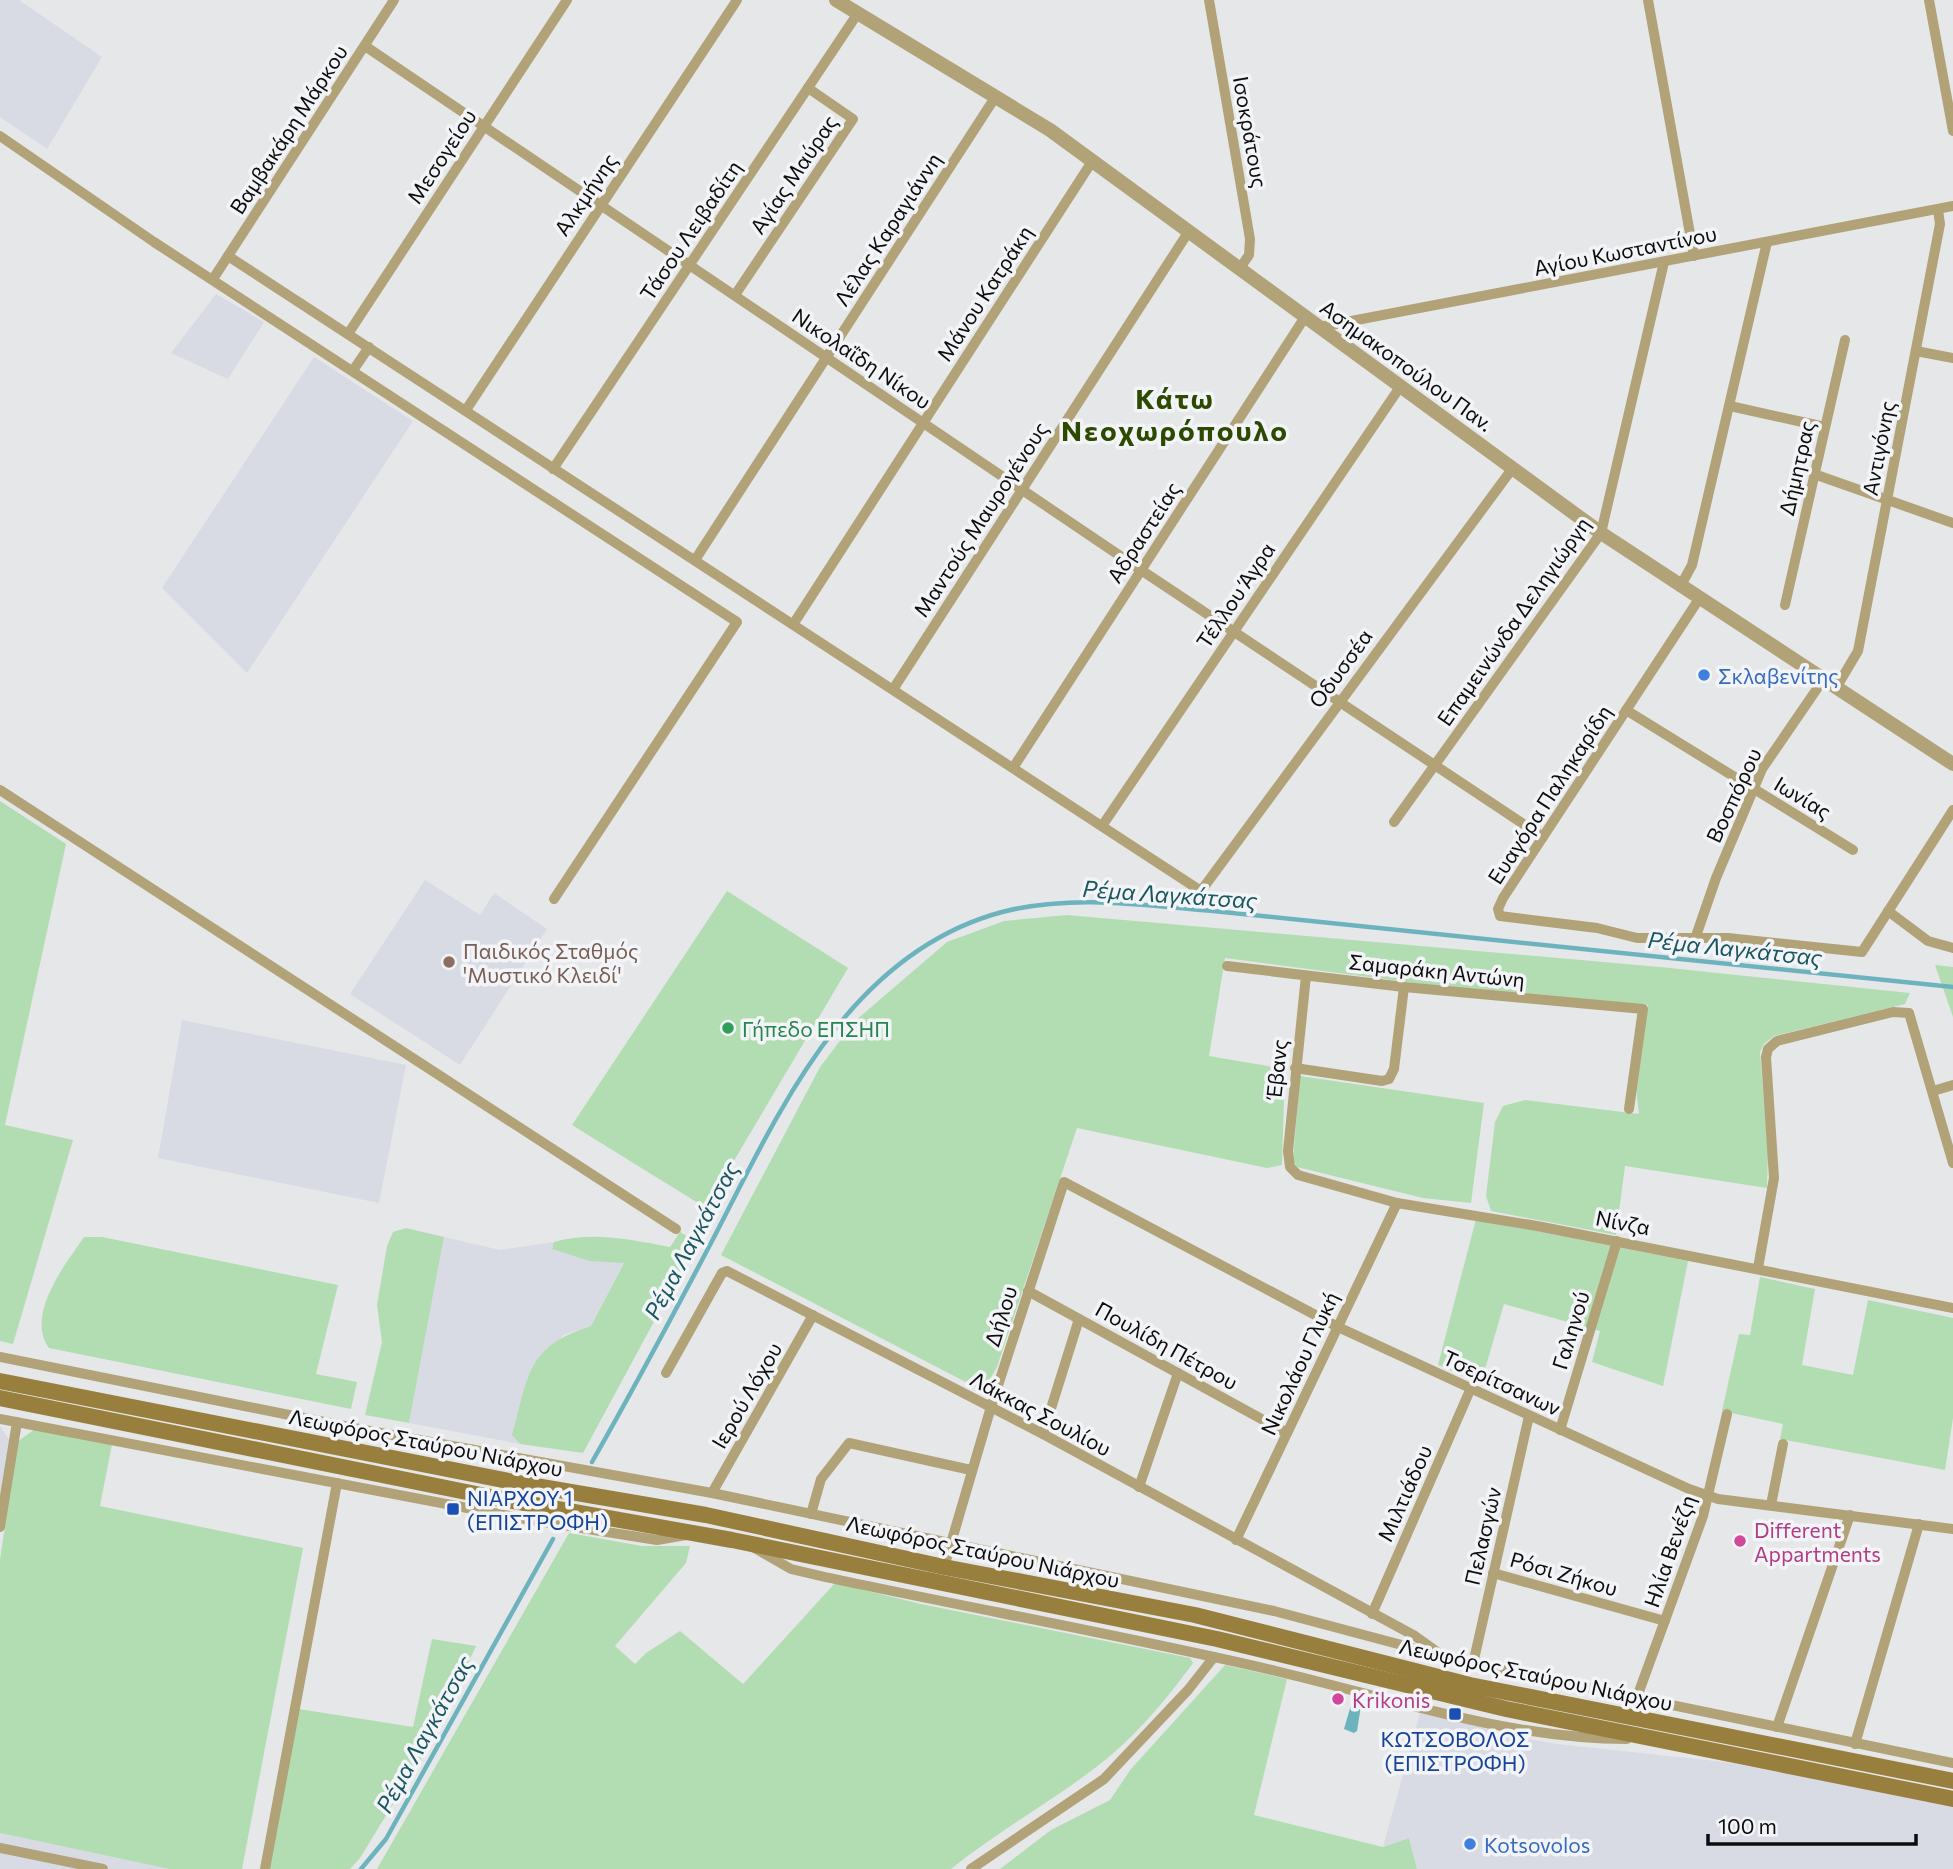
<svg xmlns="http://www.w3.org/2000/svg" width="1953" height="1869" viewBox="0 0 1953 1869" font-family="Commissioner,sans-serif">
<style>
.built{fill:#d9dbe4}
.green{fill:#b2ddb3}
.water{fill:#6cb3be}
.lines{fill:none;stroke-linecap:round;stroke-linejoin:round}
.stream{stroke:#6cb3be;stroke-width:4.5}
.minor{stroke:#b2a278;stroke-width:10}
.tertiary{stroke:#b2a278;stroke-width:14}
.secondary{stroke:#987f3d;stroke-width:16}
.shop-dot{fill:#3f7fe0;stroke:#f3f4f7;stroke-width:2.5}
.education-dot{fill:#8d6e63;stroke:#f3f4f7;stroke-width:2.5}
.leisure-dot{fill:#2e9e5b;stroke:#f3f4f7;stroke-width:2.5}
.transit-dot{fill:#1a4fb4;stroke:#f3f4f7;stroke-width:2.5}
.hotel-dot{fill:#d1479c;stroke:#f3f4f7;stroke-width:2.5}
.labels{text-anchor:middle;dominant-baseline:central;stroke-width:7;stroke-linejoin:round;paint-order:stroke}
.street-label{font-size:21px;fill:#0d0d0e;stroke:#f3f4f7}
.shop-label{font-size:21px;fill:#366cbe;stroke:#f3f4f7;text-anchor:start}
.education-label{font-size:21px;fill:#785e54;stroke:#f3f4f7;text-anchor:start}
.leisure-label{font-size:21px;fill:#27864d;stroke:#f3f4f7;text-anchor:start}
.transit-label{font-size:21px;fill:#164399;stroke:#f3f4f7;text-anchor:start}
.hotel-label{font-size:21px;fill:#b23c85;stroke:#f3f4f7;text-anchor:start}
.water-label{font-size:23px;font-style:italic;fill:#1a5760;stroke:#f3f4f7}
.district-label{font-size:28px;font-weight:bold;letter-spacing:2px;fill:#2e4a01;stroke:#f3f4f7}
</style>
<rect width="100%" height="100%" fill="#e6e7e9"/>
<g class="built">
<path d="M 0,0 L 19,0 L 102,57 L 47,149 L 0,117 Z"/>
<path d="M 216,294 L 264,322 L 228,379 L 171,353 Z"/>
<path d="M 314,357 L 413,421 L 247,673 L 162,588 Z"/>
<path d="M 425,880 L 480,915 L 494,893 L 547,929 L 460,1065 L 350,994 Z"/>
<path d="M 182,1020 L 406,1065 L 379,1203 L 158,1158 Z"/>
<path d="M 444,1237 L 500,1250 L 554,1242 L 552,1249 L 589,1261 L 624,1262 L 591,1326 L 563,1335 L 513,1435 L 520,1444 L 409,1423 Z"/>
<path d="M 0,1426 L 10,1441 L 0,1503 Z"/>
<path d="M 1420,1713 L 1489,1727 L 1494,1733 L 1557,1744 L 1725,1762 L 1953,1805 L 1953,1869 L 1417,1869 L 1409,1838 L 1383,1847 Z"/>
<path d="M 0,1833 L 169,1869 L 0,1869 Z"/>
</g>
<g class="green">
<path d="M 0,801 L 66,844 L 5,1125 L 73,1140 L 13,1344 L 0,1341 Z"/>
<path d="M 727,891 L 848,968 L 706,1208 L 572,1125 Z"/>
<path d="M 1067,915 L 1660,967 L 1910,993 L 1905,1004 L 1774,1036 L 1764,1044 L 1760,1052 L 1768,1154 L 1767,1188 L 1625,1166 L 1616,1235 L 1491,1211 L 1486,1196 L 1495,1122 L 1503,1106 L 1525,1100 L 1639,1114 L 1636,1089 L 1648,1005 L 1437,986 L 1225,958 L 1209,1056 L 1285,1069 L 1282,1165 L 1267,1168 L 1077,1128 L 997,1367 L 983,1391 L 721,1255 L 820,1067 L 855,1021 L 947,942 L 1004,921 Z"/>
<path d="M 1935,965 L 1953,967 L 1953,1017 Z"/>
<path d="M 1300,1076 L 1484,1103 L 1471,1203 L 1423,1198 L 1297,1167 L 1293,1160 Z"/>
<path d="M 1476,1219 L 1688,1261 L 1663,1386 L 1592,1362 L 1600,1331 L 1504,1304 L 1481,1383 L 1438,1365 Z"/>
<path d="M 406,1228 L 444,1237 L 409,1423 L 365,1415 L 382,1342 L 377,1305 L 387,1246 L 393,1232 Z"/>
<path d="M 680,1232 L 697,1242 L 583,1453 L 520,1444 L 512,1435 C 529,1376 525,1347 591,1326 L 624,1263 L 589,1261 L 552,1249 L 554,1242 C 592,1231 632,1240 670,1247 Z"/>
<path d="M 84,1237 L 102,1237 L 338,1285 L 316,1374 L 357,1382 L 351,1409 L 49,1348 C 25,1315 65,1265 84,1237 Z"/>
<path d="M 1760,1277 L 1815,1289 L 1802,1365 L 1853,1375 L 1868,1300 L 1953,1318 L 1953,1418 L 1945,1470 L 1780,1439 L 1783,1424 L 1722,1411 L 1739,1334 L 1750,1335 Z"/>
<path d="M 35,1429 L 112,1444 L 100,1506 L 303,1548 L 242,1869 L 169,1869 L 0,1833 L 0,1560 L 17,1442 Z"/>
<path d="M 569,1533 L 642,1546 L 690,1546 L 686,1563 L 615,1646 L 635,1664 L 646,1653 L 680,1631 L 743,1684 L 835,1583 L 921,1604 L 1190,1658 L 1193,1663 C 1167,1699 1134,1738 1099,1765 C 1051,1802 998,1831 951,1869 L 377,1869 Z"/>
<path d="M 432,1639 L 476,1646 L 431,1742 L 360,1858 L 350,1869 L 268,1869 L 299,1709 L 413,1727 Z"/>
<path d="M 1225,1665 L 1287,1679 L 1254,1815 L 1383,1847 L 1409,1838 L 1417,1869 L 1000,1869 L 1051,1830 L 1110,1800 L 1131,1769 Z"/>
</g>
<path class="water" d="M 1353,1698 L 1362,1699 L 1357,1731 L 1354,1733 L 1344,1729 Z"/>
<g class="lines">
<g class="stream">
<path d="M 592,1462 C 633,1390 672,1317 711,1243 C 778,1114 846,954 1002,912 C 1071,894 1143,905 1213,911 L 1953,987"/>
<path d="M 361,1869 L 386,1839 L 553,1539"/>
</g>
<g class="minor">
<path d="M 1209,0 L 1250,239 L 1249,255 L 1240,268"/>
<path d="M 1648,0 L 1694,256"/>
<path d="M 1929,0 L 1953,131"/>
<path d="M 365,46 L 1141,570 L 1543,837"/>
<path d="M 0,136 L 154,242 L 737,622 L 554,899"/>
<path d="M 228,256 L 1201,891 L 1512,469"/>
<path d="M 213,279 L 394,0"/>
<path d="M 735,295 L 853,119 L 808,88"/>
<path d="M 1320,327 L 1953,206"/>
<path d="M 348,334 L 567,0"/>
<path d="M 1916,351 L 1953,358"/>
<path d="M 354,369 L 369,347"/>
<path d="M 1730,406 L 1825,427"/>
<path d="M 466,410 L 737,0"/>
<path d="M 553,469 L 858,13"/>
<path d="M 1814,474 L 1953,523"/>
<path d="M 695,560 L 996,96"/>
<path d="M 1680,587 L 1692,565 L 1767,242"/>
<path d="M 1699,599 L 1503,898 L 1498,909 L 1500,916 L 1597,928 L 1637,938 L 1728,938 L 1862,952 L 1953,810"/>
<path d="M 1785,605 L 1845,340"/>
<path d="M 794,623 L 1093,160"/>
<path d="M 894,688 L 1189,231"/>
<path d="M 1836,688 L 1858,651 L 1940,224 L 1938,210"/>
<path d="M 1626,710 L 1853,850"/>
<path d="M 1013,768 L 1305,317"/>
<path d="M 0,790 L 676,1229"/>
<path d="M 1394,822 L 1601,533 L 1664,262"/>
<path d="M 1102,826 L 1400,387"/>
<path d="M 1888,911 L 1928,941 L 1953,948"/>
<path d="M 1696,936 L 1716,878 L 1762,769 L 1823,680"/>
<path d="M 1227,966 L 1404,987 L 1643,1009 L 1629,1109"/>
<path d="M 1306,976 L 1288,1151 L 1290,1167 L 1298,1175 L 1397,1203 L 1537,1226 L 1953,1308"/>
<path d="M 1295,1068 L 1382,1081 L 1389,1079 L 1394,1069 L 1404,987"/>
<path d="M 1933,1091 L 1953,1085"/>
<path d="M 1758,1268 L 1774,1178 L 1766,1057 L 1768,1049 L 1777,1041 L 1893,1012 L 1909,1013 L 1953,1163"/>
<path d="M 1028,1291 L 1287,1433"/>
<path d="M 0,1357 L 359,1429 L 712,1493 L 1274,1611 L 1473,1664 L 1953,1763"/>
<path d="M 666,1373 L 722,1273 L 727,1271 L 1043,1434 L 1415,1636 L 1436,1651"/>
<path d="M 0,1419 L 525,1519 L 657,1540 L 686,1535"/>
<path d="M 1560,1430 L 1617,1241"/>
<path d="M 1043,1434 L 1079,1319"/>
<path d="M 1139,1487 L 1178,1373"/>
<path d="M 712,1493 L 813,1315"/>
<path d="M 1771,1505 L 1783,1444"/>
<path d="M 811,1514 L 821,1479 L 849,1443 L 971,1470"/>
<path d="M 0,1527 L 17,1422"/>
<path d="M 1236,1540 L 1397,1203"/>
<path d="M 751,1546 L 791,1569 L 825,1577 C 975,1609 1126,1636 1276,1671 C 1390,1698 1509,1739 1627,1739"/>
<path d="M 944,1567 L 991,1407 L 1064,1182 L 1338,1327 L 1689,1489 L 1718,1499 L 1953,1529"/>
<path d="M 1493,1573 L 1665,1621"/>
<path d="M 1372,1614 L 1471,1388"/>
<path d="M 1473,1664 L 1529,1416"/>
<path d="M 1637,1697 L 1703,1516 L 1727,1414"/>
<path d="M 1777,1727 L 1850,1515"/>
<path d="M 1855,1744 L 1919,1524"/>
<path d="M 0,1848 L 103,1869"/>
<path d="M 265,1869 L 337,1483"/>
<path d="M 971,1869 L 1104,1779 L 1188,1690 L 1214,1657"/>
</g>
<path class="tertiary" d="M 836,0 L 1050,130 L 1601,533 L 1953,764"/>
<g class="secondary">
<path d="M 0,1381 L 524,1484 L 706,1515 L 944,1567 L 1195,1615 L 1470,1685 L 1953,1781"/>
<path d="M 0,1398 L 491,1497 L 732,1540 L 1217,1639 L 1506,1709 L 1953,1799"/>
</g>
</g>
<g class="shop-dot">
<circle cx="1704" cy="675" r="7"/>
<circle cx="1470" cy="1844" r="7"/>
</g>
<circle class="education-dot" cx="449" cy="962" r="7"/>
<circle class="leisure-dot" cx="728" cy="1028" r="7"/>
<g class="transit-dot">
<rect x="446" y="1502" width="14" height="14" rx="3.5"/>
<rect x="1448" y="1707" width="14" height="14" rx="3.5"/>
</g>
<g class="hotel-dot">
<circle cx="1740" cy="1541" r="7"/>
<circle cx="1338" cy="1699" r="7"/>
</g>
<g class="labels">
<g class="street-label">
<text transform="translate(288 129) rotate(-57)">Βαμβακάρη Μάρκου</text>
<text transform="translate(1251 132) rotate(80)">Ισοκράτους</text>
<text transform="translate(441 156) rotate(-57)">Μεσογείου</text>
<text transform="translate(793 174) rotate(-56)">Αγίας Μαύρας</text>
<text transform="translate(585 194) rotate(-56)">Αλκμήνης</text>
<text transform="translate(887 229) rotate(-57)">Λέλας Καραγιάννη</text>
<text transform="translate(690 230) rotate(-56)">Τάσου Λειβαδίτη</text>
<text transform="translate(1625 250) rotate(-11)">Αγίου Κωσταντίνου</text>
<text transform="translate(984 293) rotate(-57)">Μάνου Κατράκη</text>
<text transform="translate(862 358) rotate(34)">Νικολαΐδη Νίκου</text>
<text transform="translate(1407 365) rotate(36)">Ασημακοπούλου Παν.</text>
<text transform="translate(1878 448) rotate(-79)">Αντιγόνης</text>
<text transform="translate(1796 468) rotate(-77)">Δήμητρας</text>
<text transform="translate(980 519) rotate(-57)">Μαντούς Μαυρογένους</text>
<text transform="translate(1143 532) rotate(-57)">Αδραστείας</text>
<text transform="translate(1235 595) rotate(-56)">Τέλλου Άγρα</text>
<text transform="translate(1513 621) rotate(-55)">Επαμεινώνδα Δεληγιώργη</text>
<text transform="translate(1340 668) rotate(-54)">Οδυσσέα</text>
<text transform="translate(1549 794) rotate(-57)">Ευαγόρα Παληκαρίδη</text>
<text transform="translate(1733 795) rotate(-65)">Βοσπόρου</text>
<text transform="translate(1803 797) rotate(31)">Ιωνίας</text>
<text transform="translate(1437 970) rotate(6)">Σαμαράκη Αντώνη</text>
<text transform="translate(1276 1069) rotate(-84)">Έβανς</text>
<text transform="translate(1623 1222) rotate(11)">Νίνζα</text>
<text transform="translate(1000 1316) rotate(-72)">Δήλου</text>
<text transform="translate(1570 1330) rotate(-73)">Γαληνού</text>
<text transform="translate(1167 1345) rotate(29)">Πουλίδη Πέτρου</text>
<text transform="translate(1299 1363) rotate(-65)">Νικολάου Γλυκή</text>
<text transform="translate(1502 1382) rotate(25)">Τσερίτσανων</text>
<text transform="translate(746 1395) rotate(-60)">Ιερού Λόχου</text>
<text transform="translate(1041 1413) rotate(28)">Λάκκας Σουλίου</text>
<text transform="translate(426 1442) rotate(11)">Λεωφόρος Σταύρου Νιάρχου</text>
<text transform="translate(1404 1493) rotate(-66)">Μιλτιάδου</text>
<text transform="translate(1482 1536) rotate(-77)">Πελασγών</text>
<text transform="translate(983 1551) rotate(12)">Λεωφόρος Σταύρου Νιάρχου</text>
<text transform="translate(1669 1551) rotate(-71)">Ηλία Βενέζη</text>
<text transform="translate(1564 1573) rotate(16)">Ρόσι Ζήκου</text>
<text transform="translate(1536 1674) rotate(12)">Λεωφόρος Σταύρου Νιάρχου</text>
</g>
<g class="shop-label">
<text x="1718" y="675">Σκλαβενίτης</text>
<text x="1484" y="1844">Kotsovolos</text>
</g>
<g class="education-label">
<text x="463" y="950">Παιδικός Σταθμός<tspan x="463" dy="24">'Μυστικό Κλειδί'</tspan></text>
</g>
<g class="leisure-label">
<text x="742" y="1028">Γήπεδο ΕΠΣΗΠ</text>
</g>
<g class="transit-label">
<text x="467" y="1497">ΝΙΑΡΧΟΥ 1<tspan x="467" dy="24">(ΕΠΙΣΤΡΟΦΗ)</tspan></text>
<text x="1455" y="1738" text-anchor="middle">ΚΩΤΣΟΒΟΛΟΣ<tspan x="1455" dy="24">(ΕΠΙΣΤΡΟΦΗ)</tspan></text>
</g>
<g class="hotel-label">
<text x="1754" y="1529">Different<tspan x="1754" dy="24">Appartments</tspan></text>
<text x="1352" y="1699">Krikonis</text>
</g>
<g class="water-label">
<text transform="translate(1170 894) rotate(4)">Ρέμα Λαγκάτσας</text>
<text transform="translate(1735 948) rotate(6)">Ρέμα Λαγκάτσας</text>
<text transform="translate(691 1240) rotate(-62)">Ρέμα Λαγκάτσας</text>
<text transform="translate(424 1734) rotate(-61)">Ρέμα Λαγκάτσας</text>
</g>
<g class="district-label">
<text x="1175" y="398">Κάτω<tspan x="1175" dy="32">Νεοχωρόπουλο</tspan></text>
</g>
</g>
<path d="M1708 1834v10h208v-10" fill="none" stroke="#0d0d0e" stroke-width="3.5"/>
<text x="1718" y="1834" font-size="21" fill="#0d0d0e" stroke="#f3f4f7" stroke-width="5" paint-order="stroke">100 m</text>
</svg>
